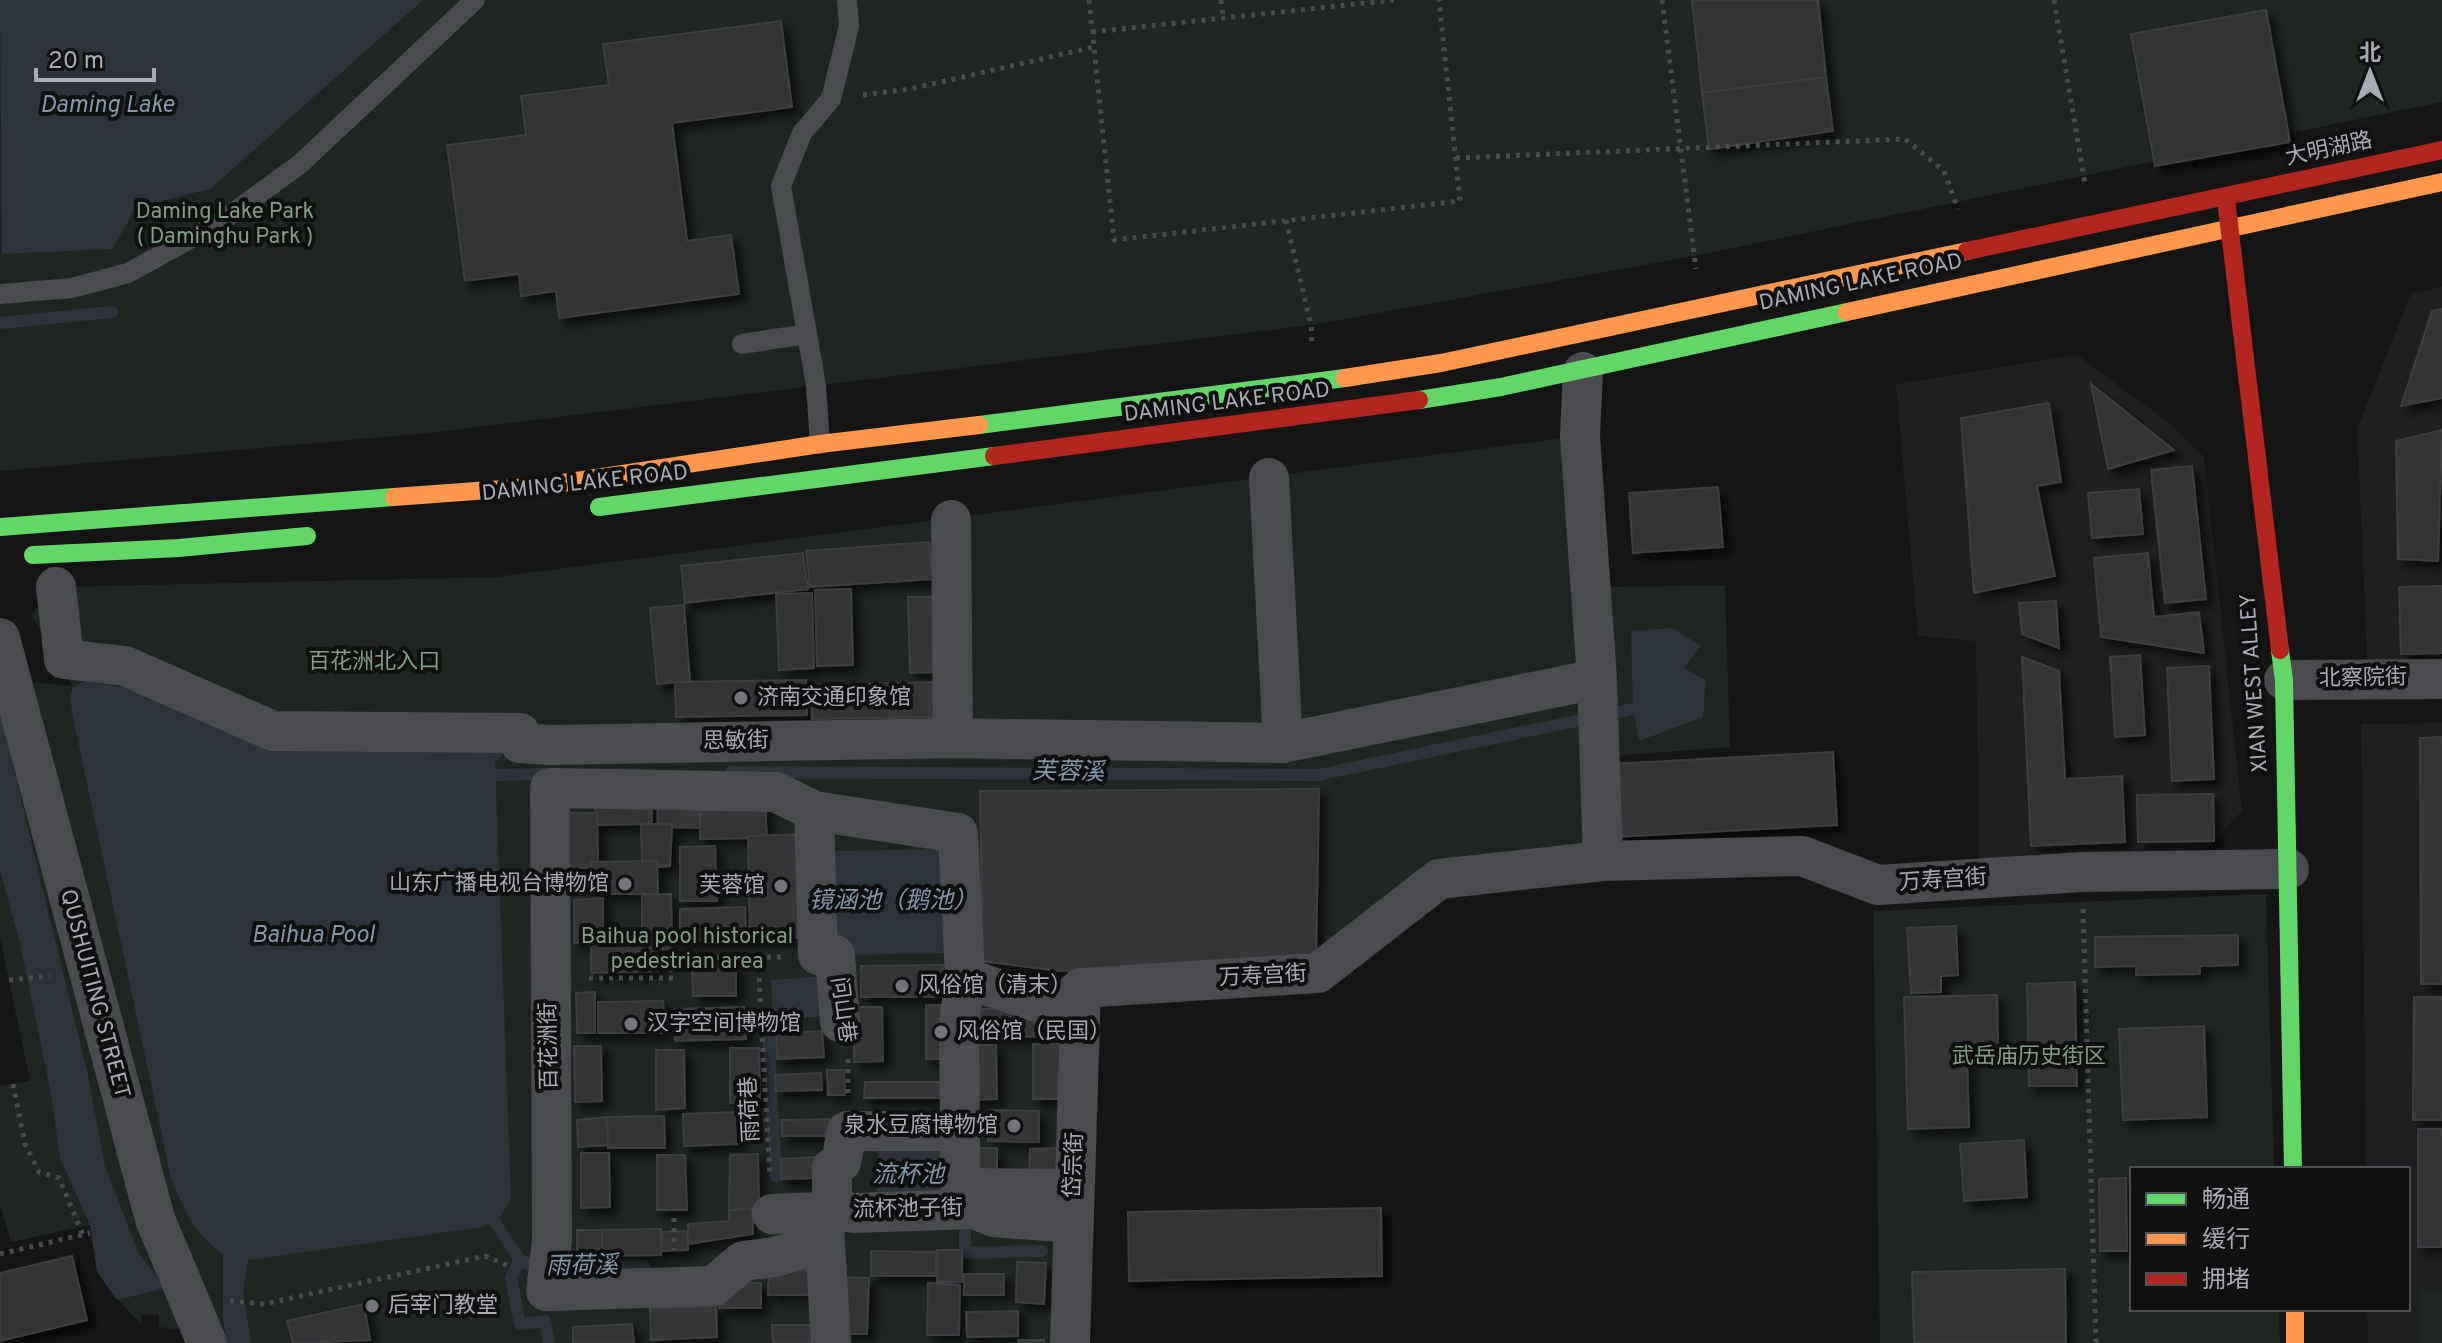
<svg xmlns="http://www.w3.org/2000/svg" width="2442" height="1343" viewBox="0 0 2442 1343" font-family="Overpass,'Noto Sans SC',sans-serif">
<style>
.built{fill:#1f1f21}
.green{fill:#1f2520}
.water{fill:#2d333a}
.lines{fill:none;stroke-linecap:round;stroke-linejoin:round}
.stream{stroke:#2d333a;stroke-width:12}
.building{fill:#343437;stroke:#3e3f42;stroke-width:2;filter:url(#shadow)}
.path{stroke:#4b4c4f;stroke-width:5;stroke-dasharray:4 6;stroke-linecap:butt}
.lane{stroke:#4a4b4e;stroke-width:20}
.street{stroke:#4a4b4e;stroke-width:40}
.fast{stroke:#63d668;stroke-width:18}
.slow{stroke:#ff974d;stroke-width:18}
.jam{stroke:#b3261e;stroke-width:18}
.poi-dot{fill:#75767d;stroke:#101011;stroke-width:3}
.labels{text-anchor:middle;dominant-baseline:central;stroke-width:8;stroke-linejoin:round;paint-order:stroke}
.street-label{font-size:22px;fill:#a8abb5;stroke:#101011}
.park-label{font-size:22px;fill:#819e84;stroke:#101011}
.poi-label{font-size:22px;fill:#a8abb5;stroke:#101011;text-anchor:start}
.water-label{font-size:24px;font-style:italic;fill:#8296ac;stroke:#101011}
</style>
<defs>
<filter id="shadow"><feDropShadow dx="7" dy="7" stdDeviation="4" flood-color="#0009"/></filter>
</defs>
<rect width="100%" height="100%" fill="#151516"/>
<g class="built">
<path d="M 2442,287 L 2442,672 L 2368,674 L 2357,429 L 2411,293 Z"/>
<path d="M 2077,355 L 2168,422 L 2204,457 L 2242,811 L 2208,848 L 1979,862 L 1976,641 L 1918,636 L 1896,384 Z"/>
<path d="M 2442,723 L 2442,1343 L 2368,1343 L 2367,1309 L 2408,1309 L 2408,1169 L 2366,1169 L 2361,724 Z"/>
</g>
<g class="green">
<path d="M 0,0 L 2442,0 L 2442,102 L 1694,256 L 1311,325 L 429,433 L 0,471 Z"/>
<path d="M 1580,436 L 1603,861 L 1439,879 L 1318,973 L 1081,988 L 1059,1343 L 206,1343 L 183,1330 L 159,1327 L 159,1315 L 142,1314 L 141,1324 C 103,1284 99,1280 90,1225 L 11,1242 L 0,1205 L 0,1086 L 30,1081 L 0,937 L 0,679 L 73,686 L 31,614 L 56,587 L 497,577 Z"/>
<path d="M 1725,585 L 1730,747 L 1612,756 L 1608,587 Z"/>
<path d="M 2266,894 L 2274,1169 L 2132,1169 L 2132,1309 L 2279,1309 L 2280,1343 L 1880,1343 L 1873,911 Z"/>
<rect x="2420" y="1291" width="22" height="52"/>
</g>
<g class="water">
<path d="M 0,0 L 423,0 L 210,189 L 137,207 L 112,249 L 2,254 Z"/>
<path d="M 1672,628 L 1701,646 L 1684,668 L 1706,680 L 1703,717 L 1639,741 L 1633,709 L 1631,631 Z"/>
<path d="M 85,681 L 506,751 L 495,762 L 511,1199 L 500,1217 L 482,1227 L 248,1260 L 243,1293 L 251,1343 L 227,1343 L 223,1321 L 223,1254 C 194,1234 184,1210 171,1178 L 72,713 L 70,696 L 73,687 Z"/>
<path d="M 0,713 L 87,1071 L 105,1166 L 138,1252 L 165,1288 L 117,1300 L 97,1272 L 90,1225 L 60,1158 L 51,1094 L 20,943 L 0,870 Z"/>
<path d="M 951,849 L 953,953 L 835,955 L 834,851 Z"/>
<path d="M 826,976 L 830,1016 L 773,1020 L 771,980 Z"/>
<path d="M 952,1141 L 944,1193 L 876,1208 L 878,1151 Z"/>
</g>
<g class="lines">
<g class="stream">
<path d="M 0,323 L 112,312"/>
<path d="M 731,772 L 1318,775 L 1633,709"/>
<path d="M 496,775 L 553,774"/>
<path d="M 773,1020 L 769,1044 L 776,1176"/>
<path d="M 965,1213 L 965,1253 L 1042,1251"/>
<path d="M 494,1221 L 520,1260 L 536,1268 L 644,1266"/>
<path d="M 520,1260 L 511,1278 L 520,1324 L 545,1321 L 549,1343"/>
</g>
</g>
<g class="building">
<path d="M 1692,0 L 1818,0 L 1826,77 L 1702,93 Z"/>
<path d="M 2266,10 L 2290,142 L 2155,166 L 2131,34 Z"/>
<path d="M 781,21 L 792,107 L 672,123 L 687,241 L 731,235 L 739,294 L 559,318 L 556,291 L 521,296 L 519,274 L 465,281 L 447,145 L 526,135 L 521,96 L 609,85 L 603,44 Z"/>
<path d="M 1826,77 L 1833,131 L 1709,149 L 1702,93 Z"/>
<path d="M 2442,309 L 2442,398 L 2401,406 L 2432,311 Z"/>
<path d="M 2091,384 L 2174,450 L 2108,469 Z"/>
<path d="M 2049,403 L 2061,482 L 2037,486 L 2055,576 L 1974,593 L 1961,418 Z"/>
<path d="M 2442,430 L 2438,561 L 2398,559 L 2396,441 Z"/>
<path d="M 2192,466 L 2206,599 L 2165,603 L 2151,470 Z"/>
<path d="M 1718,487 L 1723,547 L 1633,553 L 1629,493 Z"/>
<path d="M 2139,489 L 2143,534 L 2092,538 L 2088,493 Z"/>
<path d="M 929,542 L 933,579 L 810,587 L 806,551 Z"/>
<path d="M 803,553 L 808,589 L 685,603 L 681,566 Z"/>
<path d="M 2148,553 L 2154,617 L 2199,612 L 2204,653 L 2101,637 L 2094,558 Z"/>
<path d="M 2442,586 L 2442,653 L 2401,654 L 2399,587 Z"/>
<path d="M 851,589 L 853,665 L 817,666 L 815,590 Z"/>
<path d="M 812,593 L 814,668 L 779,670 L 776,594 Z"/>
<path d="M 908,597 L 944,597 L 946,672 L 910,673 Z"/>
<path d="M 2056,601 L 2059,648 L 2022,634 L 2019,603 Z"/>
<path d="M 684,605 L 690,681 L 657,684 L 650,608 Z"/>
<path d="M 2140,655 L 2145,735 L 2115,737 L 2110,657 Z"/>
<path d="M 2022,657 L 2059,671 L 2065,779 L 2122,776 L 2125,842 L 2031,846 Z"/>
<path d="M 2209,666 L 2214,779 L 2172,781 L 2167,668 Z"/>
<path d="M 806,680 L 807,715 L 676,717 L 675,682 Z"/>
<path d="M 942,682 L 943,717 L 812,719 L 811,685 Z"/>
<path d="M 2442,737 L 2442,984 L 2421,984 L 2420,738 Z"/>
<path d="M 1833,752 L 1837,825 L 1615,837 L 1612,764 Z"/>
<path d="M 1319,789 L 1316,958 L 1059,971 L 983,961 L 980,791 Z"/>
<path d="M 651,792 L 652,824 L 595,825 L 595,793 Z"/>
<path d="M 2213,794 L 2214,841 L 2138,842 L 2137,795 Z"/>
<path d="M 657,796 L 701,796 L 702,828 L 658,827 Z"/>
<path d="M 765,805 L 767,838 L 700,839 L 700,807 Z"/>
<path d="M 568,813 L 597,813 L 598,868 L 568,868 Z"/>
<path d="M 641,824 L 672,824 L 670,866 L 642,868 Z"/>
<path d="M 812,834 L 815,937 L 750,939 L 748,836 Z"/>
<path d="M 715,846 L 717,901 L 680,901 L 680,847 Z"/>
<path d="M 657,861 L 658,894 L 591,894 L 591,862 Z"/>
<path d="M 671,894 L 672,949 L 642,950 L 642,895 Z"/>
<path d="M 603,898 L 603,942 L 574,943 L 574,900 Z"/>
<path d="M 745,907 L 746,940 L 680,941 L 680,909 Z"/>
<path d="M 1956,926 L 1958,975 L 1941,976 L 1941,992 L 1911,993 L 1907,928 Z"/>
<path d="M 2238,935 L 2238,965 L 2200,966 L 2200,974 L 2136,975 L 2136,966 L 2095,967 L 2095,937 Z"/>
<path d="M 656,939 L 658,971 L 591,973 L 591,941 Z"/>
<path d="M 692,964 L 736,964 L 736,996 L 693,996 Z"/>
<path d="M 943,965 L 943,997 L 861,997 L 861,966 Z"/>
<path d="M 2075,982 L 2077,1086 L 2029,1086 L 2027,984 Z"/>
<path d="M 595,992 L 595,1033 L 577,1033 L 576,993 Z"/>
<path d="M 1997,995 L 1998,1052 L 1967,1052 L 1969,1127 L 1908,1129 L 1904,997 Z"/>
<path d="M 2414,997 L 2442,997 L 2442,1120 L 2413,1120 Z"/>
<path d="M 663,1001 L 665,1033 L 598,1033 L 598,1002 Z"/>
<path d="M 926,1005 L 955,1005 L 951,1059 L 926,1059 Z"/>
<path d="M 744,1007 L 746,1039 L 675,1041 L 675,1009 Z"/>
<path d="M 854,1007 L 882,1007 L 883,1061 L 854,1062 Z"/>
<path d="M 978,1009 L 1047,1009 L 1048,1036 L 979,1038 Z"/>
<path d="M 2204,1026 L 2207,1117 L 2123,1120 L 2119,1029 Z"/>
<path d="M 822,1031 L 824,1057 L 777,1059 L 776,1033 Z"/>
<path d="M 1033,1044 L 1062,1044 L 1063,1099 L 1033,1099 Z"/>
<path d="M 967,1045 L 996,1045 L 997,1099 L 967,1100 Z"/>
<path d="M 574,1046 L 601,1046 L 602,1101 L 575,1102 Z"/>
<path d="M 730,1048 L 759,1048 L 760,1102 L 730,1103 Z"/>
<path d="M 656,1050 L 684,1050 L 685,1108 L 656,1110 Z"/>
<path d="M 827,1070 L 844,1070 L 845,1095 L 828,1095 Z"/>
<path d="M 821,1073 L 822,1090 L 776,1091 L 775,1075 Z"/>
<path d="M 865,1082 L 946,1082 L 947,1098 L 864,1098 Z"/>
<path d="M 989,1110 L 1039,1111 L 1039,1142 L 988,1141 Z"/>
<path d="M 738,1112 L 739,1144 L 684,1146 L 683,1114 Z"/>
<path d="M 664,1116 L 665,1148 L 608,1148 L 607,1117 Z"/>
<path d="M 607,1117 L 608,1145 L 578,1147 L 577,1120 Z"/>
<path d="M 840,1119 L 839,1136 L 782,1136 L 781,1120 Z"/>
<rect x="2418" y="1129" width="24" height="118"/>
<path d="M 2024,1140 L 2027,1197 L 1964,1201 L 1960,1144 Z"/>
<path d="M 966,1148 L 997,1148 L 997,1182 L 967,1181 Z"/>
<path d="M 1061,1148 L 1062,1184 L 1029,1184 L 1030,1149 Z"/>
<path d="M 581,1153 L 609,1153 L 610,1207 L 581,1208 Z"/>
<path d="M 758,1154 L 759,1209 L 729,1210 L 730,1155 Z"/>
<path d="M 657,1155 L 685,1155 L 687,1210 L 657,1210 Z"/>
<path d="M 818,1157 L 819,1178 L 781,1179 L 781,1159 Z"/>
<path d="M 2126,1178 L 2127,1251 L 2100,1251 L 2099,1179 Z"/>
<path d="M 1381,1208 L 1382,1276 L 1129,1281 L 1128,1212 Z"/>
<path d="M 752,1209 L 753,1234 L 688,1244 L 688,1224 L 729,1221 L 729,1210 Z"/>
<path d="M 661,1229 L 661,1255 L 602,1256 L 602,1230 Z"/>
<path d="M 577,1230 L 602,1230 L 602,1256 L 577,1257 Z"/>
<path d="M 687,1231 L 688,1250 L 662,1251 L 662,1232 Z"/>
<rect x="937" y="1250" width="25" height="32"/>
<path d="M 871,1251 L 936,1252 L 936,1276 L 871,1276 Z"/>
<path d="M 72,1256 L 87,1320 L 0,1341 L 0,1273 Z"/>
<path d="M 1017,1262 L 1046,1263 L 1044,1304 L 1016,1302 Z"/>
<path d="M 769,1269 L 819,1270 L 820,1295 L 768,1295 Z"/>
<path d="M 2065,1269 L 2066,1343 L 1914,1343 L 1912,1272 Z"/>
<rect x="964" y="1274" width="40" height="21"/>
<path d="M 836,1277 L 869,1278 L 867,1334 L 843,1334 Z"/>
<path d="M 720,1282 L 761,1283 L 761,1308 L 719,1308 Z"/>
<path d="M 928,1283 L 960,1285 L 959,1335 L 927,1335 Z"/>
<path d="M 364,1304 L 370,1340 L 293,1343 L 287,1321 Z"/>
<path d="M 716,1306 L 717,1337 L 651,1340 L 650,1308 Z"/>
<path d="M 1018,1311 L 1018,1336 L 967,1337 L 966,1312 Z"/>
<path d="M 632,1324 L 634,1343 L 573,1343 L 573,1327 Z"/>
<path d="M 772,1325 L 824,1325 L 823,1343 L 773,1343 Z"/>
<path d="M 1018,1340 L 1044,1340 L 1044,1343 L 1019,1343 Z"/>
</g>
<g class="lines">
<g class="path">
<path d="M 1089,0 L 1114,240 L 1460,201 L 1439,0"/>
<path d="M 1221,0 L 1223,17"/>
<path d="M 1662,0 L 1696,269"/>
<path d="M 2054,0 L 2085,184"/>
<path d="M 1092,32 L 1394,0"/>
<path d="M 863,95 L 910,89 L 1094,47"/>
<path d="M 1456,158 L 1905,139 L 1944,171 L 1958,209"/>
<path d="M 1286,220 L 1311,325 L 1312,345"/>
<path d="M 2083,909 L 2096,1343"/>
<path d="M 758,958 L 770,1177"/>
<path d="M 589,978 L 673,978 L 671,958 L 781,957"/>
<path d="M 9,980 L 50,976"/>
<path d="M 762,1026 L 801,1025"/>
<path d="M 13,1084 L 25,1144 L 39,1172 L 59,1178 L 83,1235"/>
<path d="M 848,1093 L 848,1059"/>
<path d="M 674,1218 L 674,1250"/>
<path d="M 0,1254 L 90,1233"/>
<path d="M 230,1301 L 264,1304 L 485,1256 L 509,1266"/>
</g>
<g class="lane">
<path d="M 0,294 L 72,288 L 128,273 L 219,223 L 300,164 L 475,0"/>
<path d="M 742,344 L 807,334"/>
<path d="M 820,444 L 816,385 L 781,186 L 802,133 L 831,99 L 849,26 L 847,0"/>
</g>
<g class="street">
<path d="M 1583,372 L 1580,436 L 1597,679 L 1603,861"/>
<path d="M 1269,478 L 1283,743"/>
<path d="M 951,520 L 953,738"/>
<path d="M 56,587 L 64,659 L 125,666 L 273,731 L 520,733 L 520,743 L 550,745 L 953,738 L 1283,743 L 1597,679"/>
<path d="M 0,638 L 155,1219 L 207,1343"/>
<path d="M 2284,680 L 2442,679"/>
<path d="M 814,811 L 818,955 L 835,955 L 840,1022"/>
<path d="M 1081,988 L 1318,973 L 1439,879 L 1603,861 L 1802,856 L 1878,885 L 2082,872 L 2289,869"/>
<path d="M 960,1131 L 959,1024 L 965,978"/>
<path d="M 832,1209 L 832,1168 L 841,1162 L 847,1131 L 960,1131 L 960,1188 L 1074,1189"/>
<path d="M 772,1214 L 824,1212"/>
<path d="M 1073,1223 L 994,1217 L 974,1209 L 854,1213 L 832,1209 L 824,1212 L 825,1242 L 775,1257 L 743,1261 L 714,1286 L 546,1291 L 552,1240 L 550,788 L 776,792 L 814,811 L 958,833 L 965,978 L 1058,1009 L 1081,988"/>
<path d="M 825,1242 L 831,1343"/>
<path d="M 1070,1343 L 1081,988"/>
</g>
<g class="fast">
<path d="M 1419,400 L 1501,387 L 1847,312"/>
<path d="M 979,425 L 1345,378"/>
<path d="M 599,507 L 994,456"/>
<path d="M 0,527 L 394,497"/>
<path d="M 33,555 L 179,548 L 307,536"/>
<path d="M 2280,650 L 2284,680 L 2293,1169"/>
</g>
<g class="slow">
<path d="M 1847,312 L 2442,182"/>
<path d="M 1345,378 L 1441,363 L 1967,251"/>
<path d="M 394,497 L 543,486 L 820,444 L 979,425"/>
<path d="M 2295,1309 L 2295,1343"/>
</g>
<g class="jam">
<path d="M 2226,199 L 2280,650"/>
<path d="M 1967,251 L 2442,150"/>
<path d="M 994,456 L 1419,400"/>
</g>
</g>
<g class="poi-dot">
<circle cx="741" cy="698" r="8"/>
<circle cx="625" cy="884" r="8"/>
<circle cx="781" cy="886" r="8"/>
<circle cx="902" cy="986" r="8"/>
<circle cx="631" cy="1024" r="8"/>
<circle cx="941" cy="1032" r="8"/>
<circle cx="1014" cy="1126" r="8"/>
<circle cx="372" cy="1306" r="8"/>
</g>
<g class="labels">
<g class="street-label">
<text transform="translate(2329 150) rotate(-12)">大明湖路</text>
<text transform="translate(1861 283) rotate(-12)">DAMING LAKE ROAD</text>
<text transform="translate(1227 403) rotate(-7)">DAMING LAKE ROAD</text>
<text transform="translate(585 484) rotate(-6)">DAMING LAKE ROAD</text>
<text transform="translate(2363 679) rotate(-1)">北察院街</text>
<text transform="translate(2255 683) rotate(-94)">XIAN WEST ALLEY</text>
<text transform="translate(736 742) rotate(-1)">思敏街</text>
<text transform="translate(1943 881) rotate(-4)">万寿宫街</text>
<text transform="translate(1263 977) rotate(-3)">万寿宫街</text>
<text transform="translate(94 994) rotate(75)">QUSHUITING STREET</text>
<text transform="translate(842 1010) rotate(82)">问山巷</text>
<text transform="translate(550 1046) rotate(-91)">百花洲街</text>
<text transform="translate(751 1109) rotate(-93)">雨荷巷</text>
<text transform="translate(1075 1165) rotate(-88)">岱宗街</text>
<text transform="translate(908 1210) rotate(-1)">流杯池子街</text>
</g>
<g class="park-label">
<text x="225" y="212">Daming Lake Park<tspan x="225" dy="25">( Daminghu Park )</tspan></text>
<text x="374" y="662">百花洲北入口</text>
<text x="687" y="937">Baihua pool historical<tspan x="687" dy="25">pedestrian area</tspan></text>
<text x="2029" y="1057">武岳庙历史街区</text>
</g>
<g class="poi-label">
<text x="757" y="698">济南交通印象馆</text>
<text x="609" y="884" text-anchor="end">山东广播电视台博物馆</text>
<text x="765" y="886" text-anchor="end">芙蓉馆</text>
<text x="918" y="986">风俗馆（清末）</text>
<text x="647" y="1024">汉字空间博物馆</text>
<text x="957" y="1032">风俗馆（民国）</text>
<text x="998" y="1126" text-anchor="end">泉水豆腐博物馆</text>
<text x="388" y="1306">后宰门教堂</text>
</g>
<g class="water-label">
<text x="107" y="106">Daming Lake</text>
<text transform="translate(1068 773) rotate(1)">芙蓉溪</text>
<text x="893" y="902">镜涵池（鹅池）</text>
<text x="313" y="936">Baihua Pool</text>
<text x="908" y="1176">流杯池</text>
<text transform="translate(582 1267) rotate(-1)">雨荷溪</text>
</g>
</g>
<rect x="2130" y="1167" width="280" height="144" fill="#101011" stroke="#4d4e53" stroke-width="2"/>
<rect x="2146" y="1193" width="40" height="12" fill="#63d668" stroke="#4d4e53" stroke-width="2"/>
<text x="2202" y="1207" font-size="24" fill="#a8abb5">畅通</text>
<rect x="2146" y="1233" width="40" height="12" fill="#ff974d" stroke="#4d4e53" stroke-width="2"/>
<text x="2202" y="1247" font-size="24" fill="#a8abb5">缓行</text>
<rect x="2146" y="1273" width="40" height="12" fill="#b3261e" stroke="#4d4e53" stroke-width="2"/>
<text x="2202" y="1287" font-size="24" fill="#a8abb5">拥堵</text>
<g transform="translate(2370 72)" stroke="#101011" stroke-width="6" paint-order="stroke">
<path d="M0-6L14 30L0 20L-14 30Z" fill="#a8abb5"/>
<text y="-12" font-size="22" font-weight="bold" text-anchor="middle" fill="#a8abb5">北</text>
</g>
<path d="M36 68v12h118v-12" fill="none" stroke="#a8abb5" stroke-width="4"/>
<text x="48" y="68" font-size="24" fill="#a8abb5" stroke="#101011" stroke-width="6" paint-order="stroke">20 m</text>
</svg>
